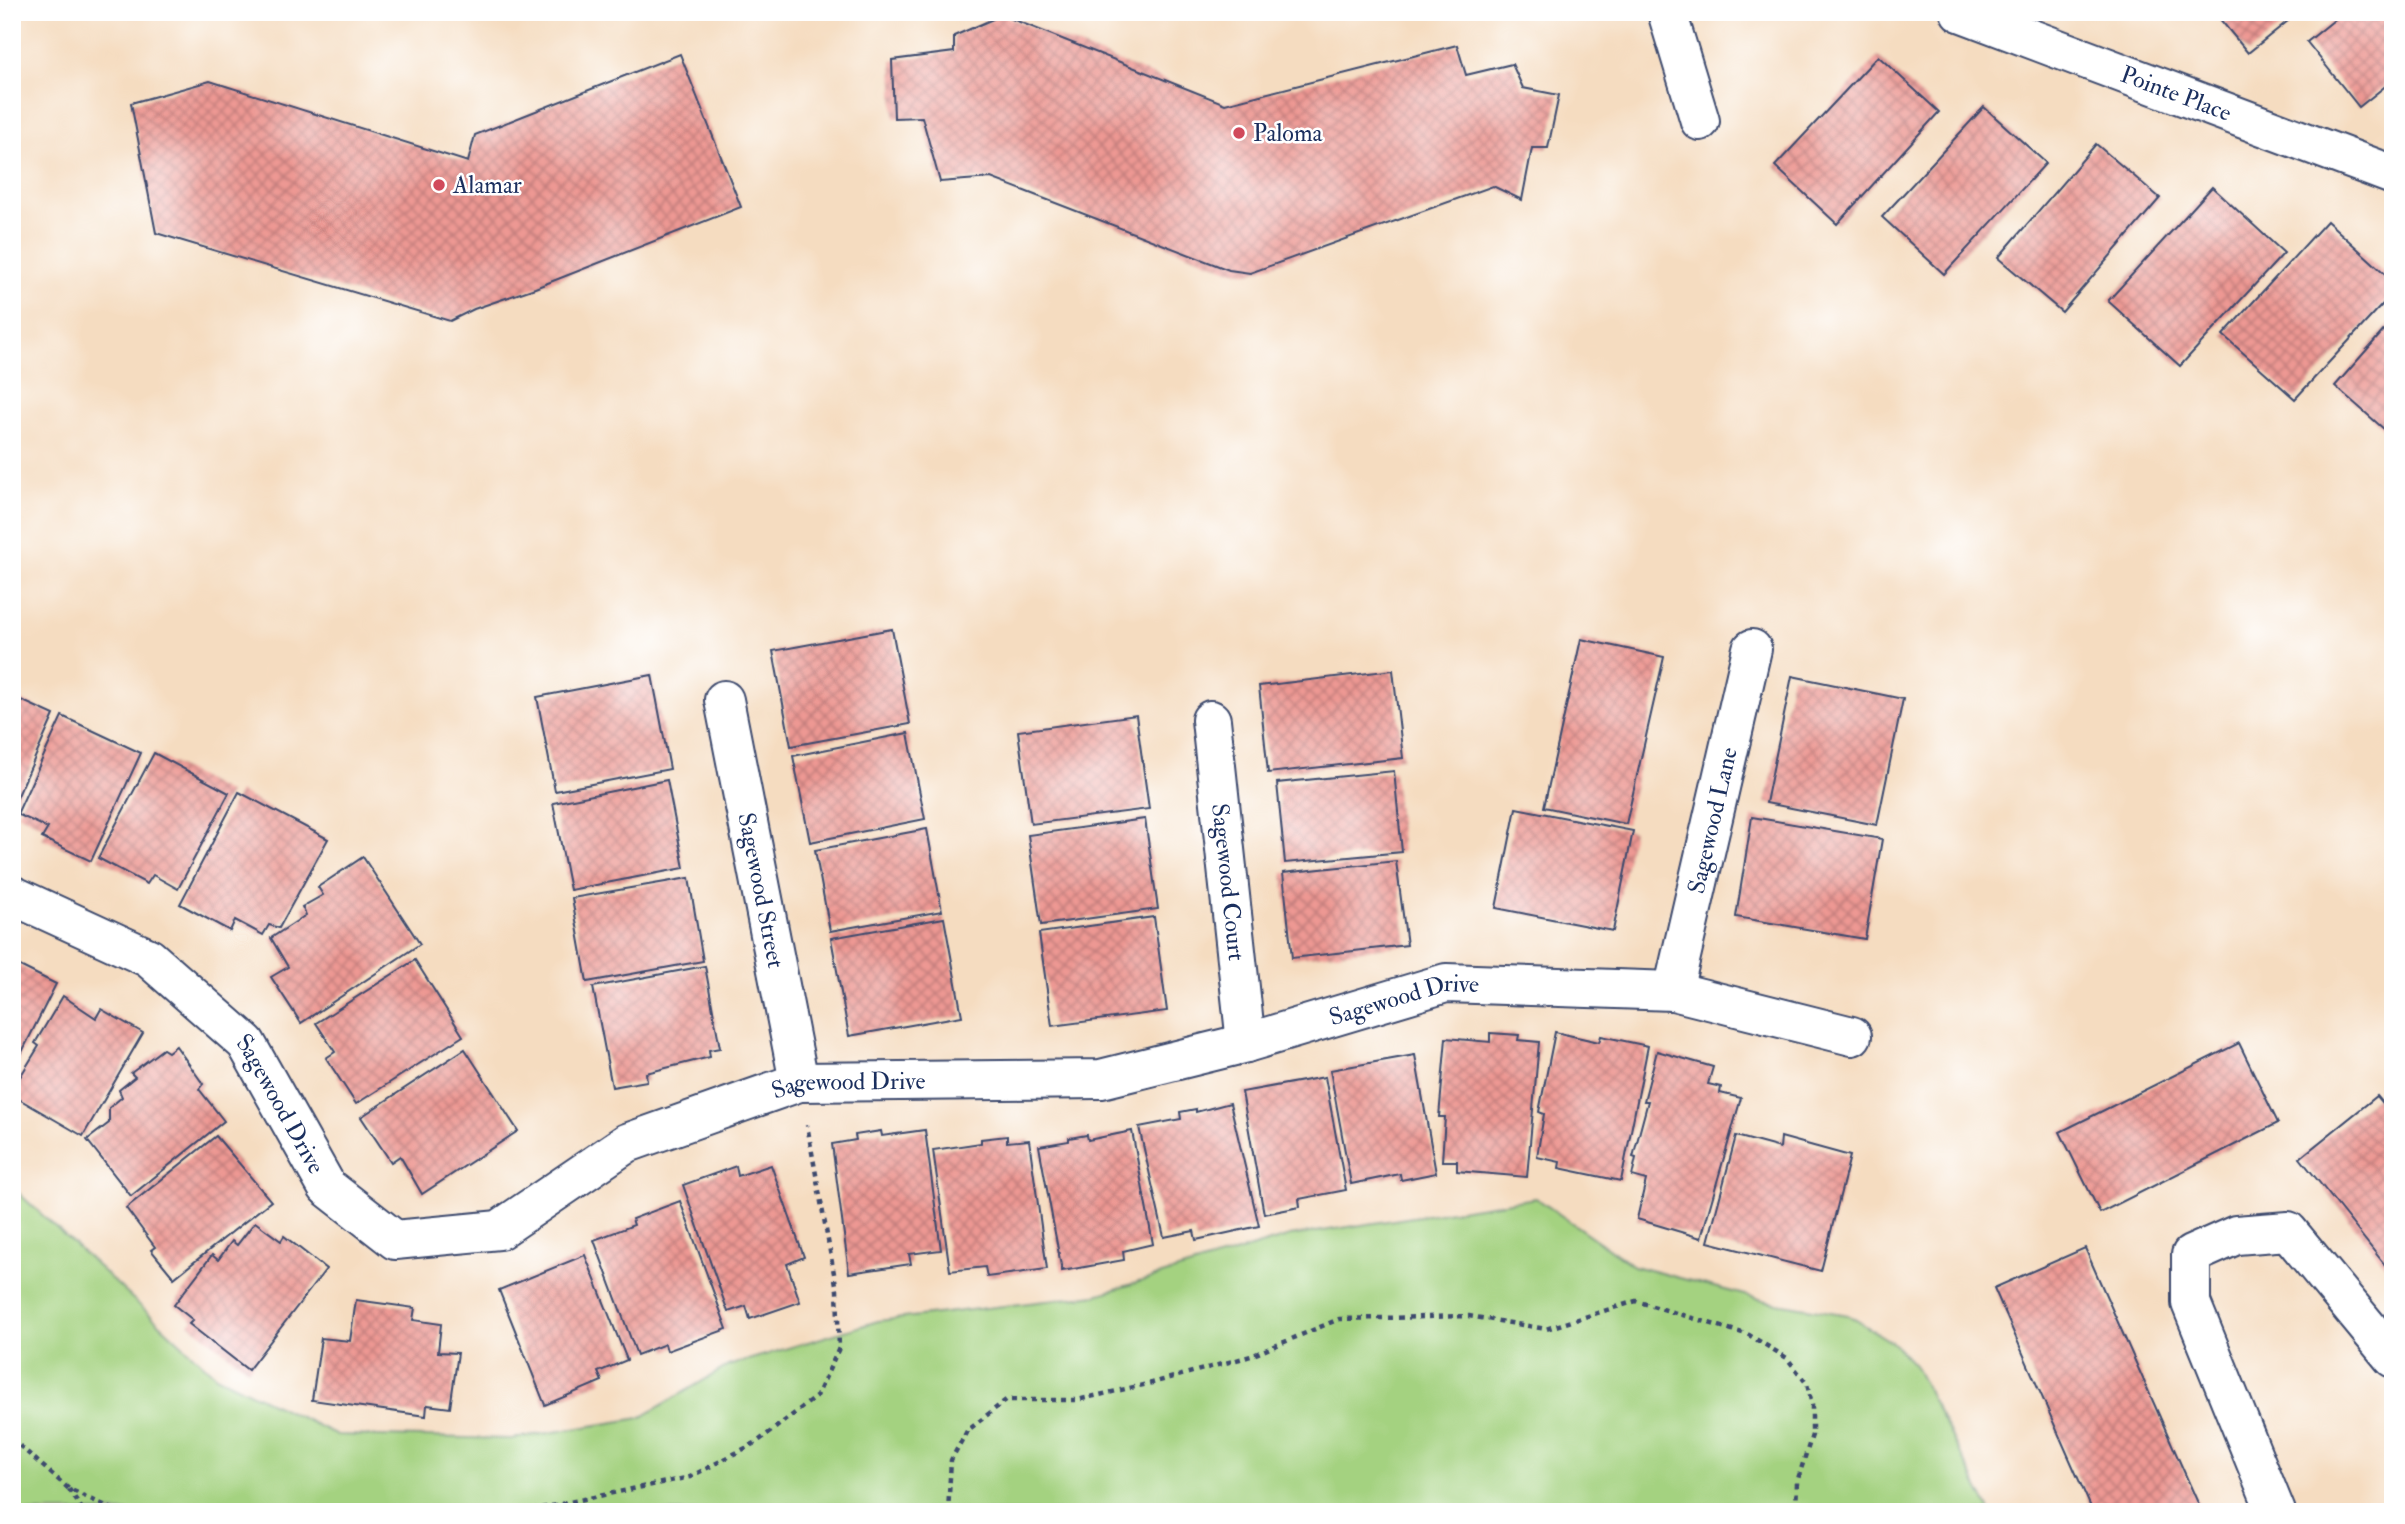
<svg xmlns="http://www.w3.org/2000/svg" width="2405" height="1524" viewBox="0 0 2405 1524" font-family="'IM FELL Double Pica',serif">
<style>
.grass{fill:#a4d280;stroke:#60806f;stroke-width:2}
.building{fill:url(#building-cross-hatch)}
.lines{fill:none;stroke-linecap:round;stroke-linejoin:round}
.minor-casing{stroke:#3c496d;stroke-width:42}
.path{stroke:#3c496d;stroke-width:4.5;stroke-dasharray:5 5;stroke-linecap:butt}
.minor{stroke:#fff;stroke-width:38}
.poi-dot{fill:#d1495b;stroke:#fff;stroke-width:2.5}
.labels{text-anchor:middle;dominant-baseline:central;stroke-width:5;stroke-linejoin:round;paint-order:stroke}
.street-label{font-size:24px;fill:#1b2f5e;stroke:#fff}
.poi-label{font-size:24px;fill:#1b2f5e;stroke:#fff;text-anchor:start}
</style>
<defs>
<pattern id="building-cross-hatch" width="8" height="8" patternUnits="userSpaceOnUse" patternTransform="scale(1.75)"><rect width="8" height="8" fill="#ed9893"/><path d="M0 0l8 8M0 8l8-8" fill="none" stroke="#bf7c7b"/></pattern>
</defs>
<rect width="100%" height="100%" fill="#fff"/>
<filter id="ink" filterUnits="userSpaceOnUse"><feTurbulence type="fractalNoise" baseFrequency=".0143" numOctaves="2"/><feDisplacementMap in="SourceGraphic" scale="14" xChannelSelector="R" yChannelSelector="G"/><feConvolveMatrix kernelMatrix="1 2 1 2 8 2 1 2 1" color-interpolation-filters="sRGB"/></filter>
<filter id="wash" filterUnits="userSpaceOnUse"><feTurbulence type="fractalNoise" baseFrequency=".00686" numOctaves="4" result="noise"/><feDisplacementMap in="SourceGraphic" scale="28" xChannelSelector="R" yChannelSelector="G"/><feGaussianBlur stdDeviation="1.57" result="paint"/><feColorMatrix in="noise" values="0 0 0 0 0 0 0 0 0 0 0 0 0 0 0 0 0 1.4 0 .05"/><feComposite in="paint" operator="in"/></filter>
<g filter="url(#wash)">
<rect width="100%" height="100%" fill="#f5dcc0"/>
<path class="grass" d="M 12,1187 L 216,1376 L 337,1435 L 511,1439 L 640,1418 L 728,1366 L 878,1321 L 1096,1295 L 1290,1236 L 1536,1198 L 1634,1266 L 1771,1302 L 1848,1315 L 1893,1343 L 1914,1365 L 1991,1512 L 12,1512 Z"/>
<g id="blocks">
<g class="building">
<path d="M 2214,12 L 2299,12 L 2248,53 Z"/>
<path d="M 2344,12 L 2393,12 L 2393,80 L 2359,107 L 2307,42 Z"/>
<path d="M 1002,15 L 1225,104 L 1457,45 L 1466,75 L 1512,64 L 1523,88 L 1559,95 L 1548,148 L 1532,148 L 1522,200 L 1493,186 L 1250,273 L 1229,270 L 991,178 L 940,182 L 922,117 L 894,118 L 892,60 L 954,52 L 954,36 Z"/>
<path d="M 680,54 L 741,207 L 535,288 L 474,309 L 450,321 L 156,233 L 131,103 L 210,81 L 468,162 L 475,135 Z"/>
<path d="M 1878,56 L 1939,112 L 1837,224 L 1775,166 Z"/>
<path d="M 1984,107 L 2046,163 L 1944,274 L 1882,217 Z"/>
<path d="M 2096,144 L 2160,198 L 2062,312 L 1998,258 Z"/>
<path d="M 2212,187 L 2284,253 L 2180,366 L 2108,301 Z"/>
<path d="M 2327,221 L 2393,281 L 2393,293 L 2295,399 L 2223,335 Z"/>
<path d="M 2393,320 L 2393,437 L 2335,386 Z"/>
<path d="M 892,629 L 910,724 L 791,746 L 773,651 Z"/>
<path d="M 1581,639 L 1664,657 L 1626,824 L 1544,807 Z"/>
<path d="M 1393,670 L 1403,758 L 1268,773 L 1259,686 Z"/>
<path d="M 652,675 L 670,769 L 555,791 L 537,697 Z"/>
<path d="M 1792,676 L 1903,699 L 1877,825 L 1766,803 Z"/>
<path d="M 12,696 L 54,715 L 12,809 Z"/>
<path d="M 1136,715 L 1149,809 L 1031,824 L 1018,731 Z"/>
<path d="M 62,716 L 141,753 L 91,861 L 42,838 L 48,828 L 17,814 Z"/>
<path d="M 908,733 L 925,819 L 810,842 L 793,756 Z"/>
<path d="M 154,753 L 229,793 L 178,889 L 153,875 L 147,884 L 98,858 Z"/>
<path d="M 1394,771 L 1402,852 L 1285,863 L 1277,783 Z"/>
<path d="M 667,780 L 684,868 L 570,890 L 553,803 Z"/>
<path d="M 239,792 L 328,839 L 279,928 L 269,925 L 263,935 L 235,920 L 230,931 L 180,904 Z"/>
<path d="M 1516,808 L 1633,831 L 1613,931 L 1496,908 Z"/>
<path d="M 1752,817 L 1882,839 L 1865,939 L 1736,917 Z"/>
<path d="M 1145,819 L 1158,909 L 1041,925 L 1028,835 Z"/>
<path d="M 927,829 L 942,911 L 830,931 L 815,850 Z"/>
<path d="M 363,857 L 420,944 L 301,1023 L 271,977 L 288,967 L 271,938 L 306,915 L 302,907 L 323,895 L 318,887 Z"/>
<path d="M 1396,861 L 1407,945 L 1292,958 L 1283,873 Z"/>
<path d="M 689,878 L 703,961 L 587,982 L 572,898 Z"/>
<path d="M 1154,917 L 1167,1011 L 1052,1026 L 1039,933 Z"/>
<path d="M 944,918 L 962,1016 L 849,1036 L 831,938 Z"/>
<path d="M 415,960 L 463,1036 L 356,1104 L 326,1058 L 335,1052 L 316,1023 Z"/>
<path d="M 12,962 L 56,984 L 12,1072 Z"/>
<path d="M 705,966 L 720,1048 L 709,1050 L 710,1057 L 646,1073 L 647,1081 L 612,1087 L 593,987 Z"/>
<path d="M 63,996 L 96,1018 L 101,1009 L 143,1033 L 83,1136 L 12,1095 L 12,1090 L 39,1046 L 35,1043 Z"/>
<path d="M 1555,1032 L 1599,1042 L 1601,1036 L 1648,1046 L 1621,1181 L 1559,1168 L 1560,1162 L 1537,1157 L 1544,1114 L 1539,1112 Z"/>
<path d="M 1490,1033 L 1519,1035 L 1518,1040 L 1539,1042 L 1527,1177 L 1457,1171 L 1457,1161 L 1442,1161 L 1445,1117 L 1439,1117 L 1446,1038 L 1490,1042 Z"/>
<path d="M 2239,1043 L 2278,1123 L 2100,1213 L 2060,1132 Z"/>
<path d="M 176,1046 L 203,1084 L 199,1089 L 224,1121 L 131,1196 L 87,1140 L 109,1123 L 109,1108 L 122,1097 L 119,1090 L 135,1077 L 131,1073 L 163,1049 L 168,1052 Z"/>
<path d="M 465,1049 L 518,1131 L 422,1194 L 400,1156 L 391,1162 L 361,1117 Z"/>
<path d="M 1657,1051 L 1713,1067 L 1708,1084 L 1721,1087 L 1720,1093 L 1741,1098 L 1701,1238 L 1637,1219 L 1646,1180 L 1632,1176 L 1636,1158 L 1633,1157 L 1648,1101 L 1644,1101 Z"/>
<path d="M 1415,1055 L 1436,1173 L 1401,1180 L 1400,1174 L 1351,1184 L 1330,1070 Z"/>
<path d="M 1325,1077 L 1346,1190 L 1299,1199 L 1300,1207 L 1264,1214 L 1242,1092 Z"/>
<path d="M 2377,1096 L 2393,1115 L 2393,1275 L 2300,1158 Z"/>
<path d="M 1230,1103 L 1259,1226 L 1196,1240 L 1194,1231 L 1164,1237 L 1139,1127 L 1181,1119 L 1180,1112 L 1196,1109 L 1196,1112 Z"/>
<path d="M 925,1130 L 941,1250 L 909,1254 L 911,1264 L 849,1273 L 832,1144 L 856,1140 L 855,1135 L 881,1131 L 882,1136 Z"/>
<path d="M 1132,1131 L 1153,1244 L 1123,1251 L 1124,1260 L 1062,1271 L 1039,1146 L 1069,1141 L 1069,1138 L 1087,1135 L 1088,1140 Z"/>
<path d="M 216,1136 L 271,1201 L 174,1278 L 151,1250 L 155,1247 L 126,1208 Z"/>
<path d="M 1007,1136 L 1007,1142 L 1029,1140 L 1047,1269 L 987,1277 L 985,1267 L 950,1271 L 933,1150 L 981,1143 L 981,1139 Z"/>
<path d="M 1736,1136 L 1780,1148 L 1781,1137 L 1850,1156 L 1821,1271 L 1708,1242 Z"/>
<path d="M 771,1165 L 804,1257 L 787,1264 L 800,1302 L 750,1319 L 746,1306 L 728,1312 L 683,1185 L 736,1166 L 738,1176 Z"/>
<path d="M 680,1201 L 727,1329 L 667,1351 L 665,1344 L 637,1355 L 594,1240 L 634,1225 L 632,1219 Z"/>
<path d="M 255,1222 L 281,1241 L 284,1236 L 326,1269 L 248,1370 L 189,1324 L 193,1320 L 174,1305 L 212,1255 L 218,1260 L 232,1241 L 237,1245 Z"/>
<path d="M 2085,1248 L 2202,1512 L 2093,1512 L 1994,1288 Z"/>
<path d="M 585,1255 L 627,1360 L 598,1372 L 602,1381 L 545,1405 L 499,1290 Z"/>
<path d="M 356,1300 L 415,1308 L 413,1320 L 441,1324 L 438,1352 L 458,1353 L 450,1408 L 427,1405 L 426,1416 L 312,1400 L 321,1338 L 350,1341 Z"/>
</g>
</g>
</g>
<g filter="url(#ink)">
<use href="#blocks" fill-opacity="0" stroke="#3c496d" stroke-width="2"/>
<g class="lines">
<g class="minor-casing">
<g id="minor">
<path d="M 1667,12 L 1700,121"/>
<path id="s1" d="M 1960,12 L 2393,175"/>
<path id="s2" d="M 724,700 L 799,1082"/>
<path id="s3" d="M 1211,720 L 1246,1043"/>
<path id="s4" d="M 12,895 L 149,958 L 246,1043 L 327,1187 L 395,1240 L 499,1230 L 627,1143 L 799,1082 L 1101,1079 L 1246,1043 L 1446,983 L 1673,991 L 1852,1036"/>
<path id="s5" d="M 1673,991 L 1752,649"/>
<path d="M 2276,1512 L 2191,1303 L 2191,1255 L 2236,1235 L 2288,1231 L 2393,1358"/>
</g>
</g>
<g class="path">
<path d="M 12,1439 L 69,1489 L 119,1512"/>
<path d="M 69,1489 L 84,1512"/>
<path d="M 522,1512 L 690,1477 L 757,1442 L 817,1396 L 839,1348 L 837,1290 L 807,1125"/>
<path d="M 948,1512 L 951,1460 L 967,1431 L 1006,1400 L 1077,1400 L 1152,1383 L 1251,1356 L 1339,1319 L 1469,1316 L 1546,1329 L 1636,1301 L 1749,1335 L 1787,1358 L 1807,1384 L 1812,1405 L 1812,1435 L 1797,1482 L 1796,1512"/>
</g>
<use href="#minor" class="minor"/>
</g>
</g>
<g class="poi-dot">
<circle cx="1239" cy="133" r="7"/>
<circle cx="439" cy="185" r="7"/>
</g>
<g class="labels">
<g class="street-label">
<text stroke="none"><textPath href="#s1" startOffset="231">Pointe Place</textPath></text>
<text stroke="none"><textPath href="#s5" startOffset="175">Sagewood Lane</textPath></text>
<text stroke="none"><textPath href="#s3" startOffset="163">Sagewood Court</textPath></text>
<text stroke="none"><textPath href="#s2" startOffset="194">Sagewood Street</textPath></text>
<text stroke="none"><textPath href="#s4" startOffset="1589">Sagewood Drive</textPath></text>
<text stroke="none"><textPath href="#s4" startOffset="1022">Sagewood Drive</textPath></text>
<text stroke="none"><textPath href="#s4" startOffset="350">Sagewood Drive</textPath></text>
</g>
<g class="poi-label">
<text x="1253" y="133">Paloma</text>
<text x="453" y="185">Alamar</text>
</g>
</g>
<rect width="2405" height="1524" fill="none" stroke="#fff" stroke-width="42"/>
</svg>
